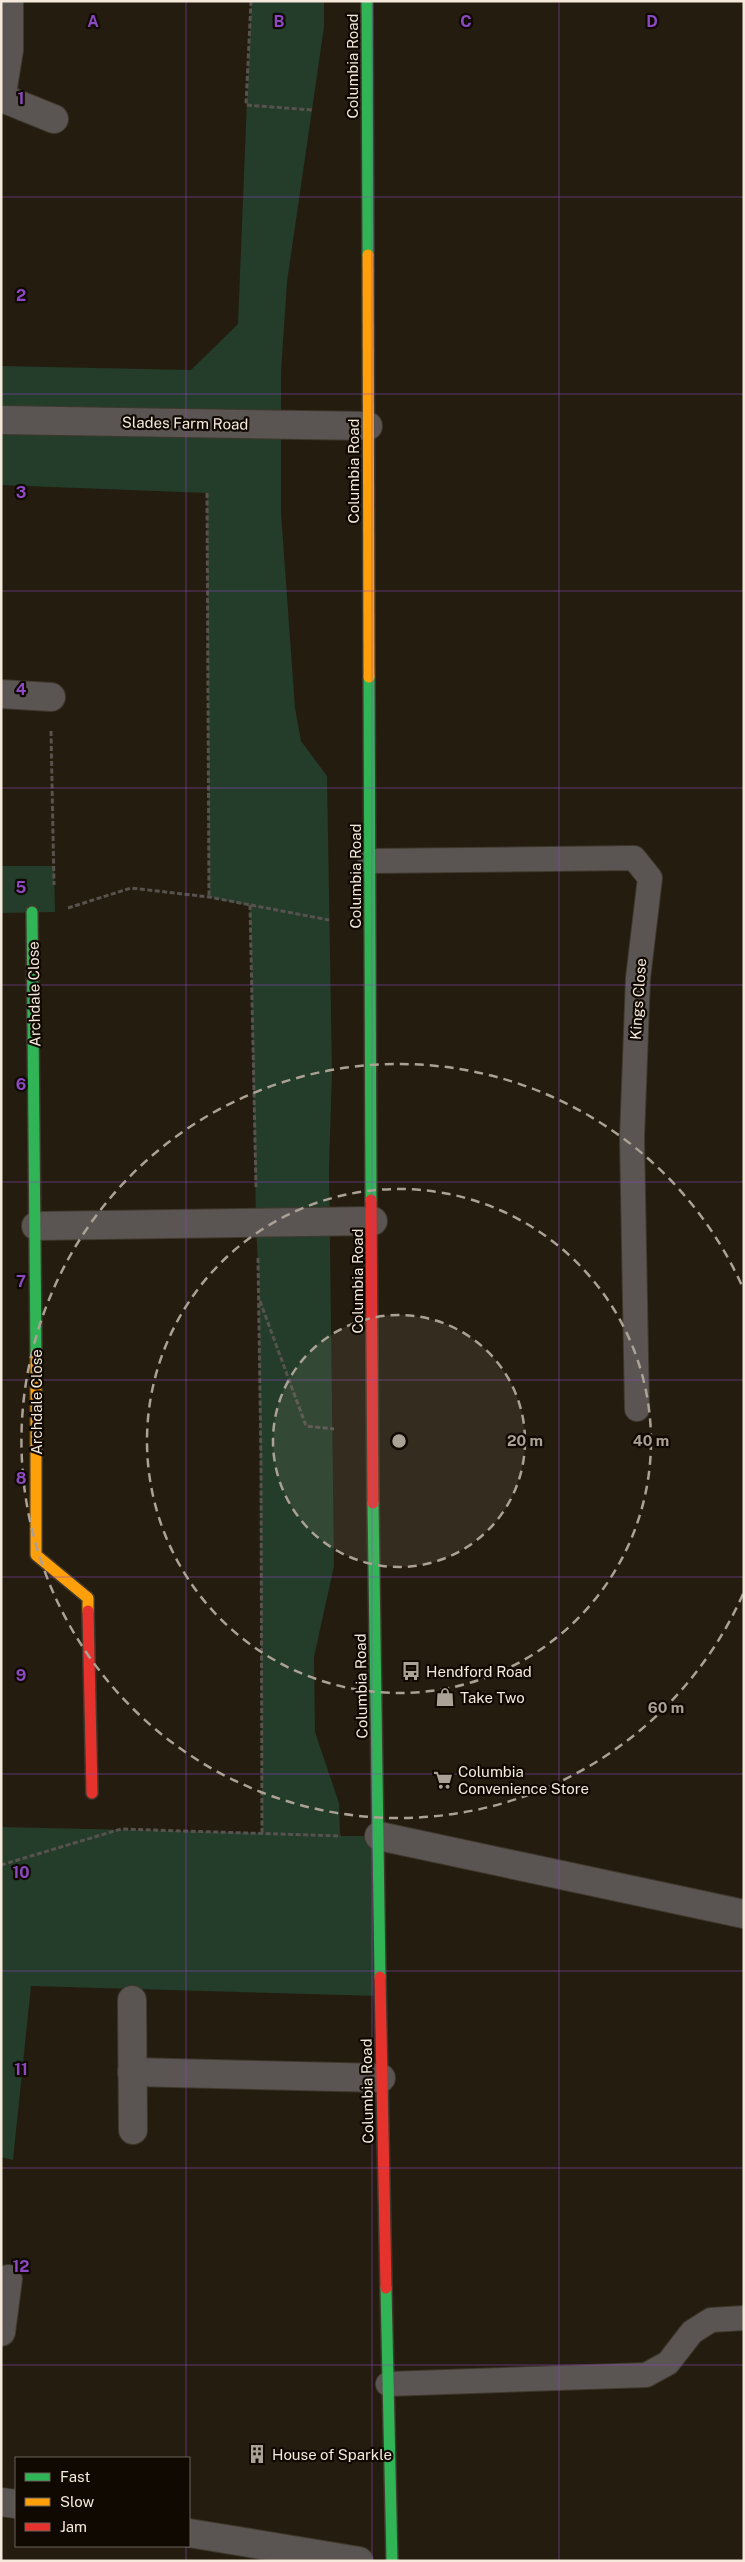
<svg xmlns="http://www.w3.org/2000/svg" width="745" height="2562" viewBox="0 0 745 2562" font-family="'Public Sans',sans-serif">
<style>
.green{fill:#243c2a}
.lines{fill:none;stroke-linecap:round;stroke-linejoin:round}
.lane-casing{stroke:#3f382d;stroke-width:26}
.street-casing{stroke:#3f382d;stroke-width:30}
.fast-casing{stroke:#3f382d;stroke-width:14}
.slow-casing{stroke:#3f382d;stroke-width:14}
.jam-casing{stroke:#3f382d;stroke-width:14}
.path{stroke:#58524e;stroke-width:3;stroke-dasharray:5 2.5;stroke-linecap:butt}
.lane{stroke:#5a5552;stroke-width:24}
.street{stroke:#5a5552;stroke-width:28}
.fast{stroke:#30b455;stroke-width:11}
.slow{stroke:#ff9f0a;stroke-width:11}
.jam{stroke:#e5322d;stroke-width:11}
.grid{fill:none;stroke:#8d48c3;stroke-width:1;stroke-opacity:0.55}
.ring{fill:none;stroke:#aba194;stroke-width:2.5;stroke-dasharray:9 6}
.labels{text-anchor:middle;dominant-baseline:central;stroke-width:4.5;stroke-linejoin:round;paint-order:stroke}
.street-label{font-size:15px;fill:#f4e9db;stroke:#100902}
.poi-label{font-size:15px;fill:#f4e9db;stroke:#100902;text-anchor:start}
.grid-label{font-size:16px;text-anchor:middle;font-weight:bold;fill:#8d48c3;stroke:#100902;stroke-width:4.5;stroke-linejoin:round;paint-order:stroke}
.centre{fill:#aba194;stroke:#100902;stroke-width:2.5}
.ring-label{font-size:15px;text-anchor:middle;font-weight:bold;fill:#aba194;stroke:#100902;stroke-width:4.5;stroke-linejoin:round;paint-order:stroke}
</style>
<rect width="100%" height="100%" fill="#241c0f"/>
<g class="green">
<path d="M 251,1 L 324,1 L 324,27 L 287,282 L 281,372 L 281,513 L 295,708 L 301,741 L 327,776 L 332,1072 L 329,1167 L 334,1566 L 314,1657 L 315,1732 L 339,1803 L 340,1836 L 379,1836 L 380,1996 L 31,1986 L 13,2160 L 1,2157 L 1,1827 L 262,1833 L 259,1286 L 256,1223 L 250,906 L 209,897 L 207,493 L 1,485 L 1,366 L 191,370 L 238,324 Z"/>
<path d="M 1,866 L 54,866 L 55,912 L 1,913 Z"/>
</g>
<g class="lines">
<g class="lane-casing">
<g id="lane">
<path d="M 370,861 L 634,858 L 650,878 L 638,978 L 632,1138 L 637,1409"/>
<path d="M 388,2384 L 646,2375 L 668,2363 L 692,2332 L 711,2320 L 744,2318"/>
</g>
</g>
<g class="street-casing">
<g id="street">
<path d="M 2,98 L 54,119"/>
<path d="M 1,99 L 9,50 L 9,1"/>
<path d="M 1,420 L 368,426"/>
<path d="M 1,694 L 51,697"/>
<path d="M 36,1226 L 373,1221"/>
<path d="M 379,1836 L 744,1914"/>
<path d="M 132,2000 L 133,2130"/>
<path d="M 132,2072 L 381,2078"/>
<path d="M 1,2332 L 8,2279"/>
<path d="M 1,2502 L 16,2504"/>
<path d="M 189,2533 L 359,2561"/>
</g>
</g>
<g class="fast-casing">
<g id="fast">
<path d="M 367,1 L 368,255"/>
<path d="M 369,677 L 371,1200"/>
<path d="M 32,912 L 36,1356"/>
<path d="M 373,1503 L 380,1977"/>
<path d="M 386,2288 L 392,2561"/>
</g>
</g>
<g class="slow-casing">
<g id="slow">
<path d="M 368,255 L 369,677"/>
<path d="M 36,1356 L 36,1555 L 88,1598 L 88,1611"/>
</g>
</g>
<g class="jam-casing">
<g id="jam">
<path d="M 371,1200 L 373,1503"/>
<path d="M 88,1611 L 92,1793"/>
<path d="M 380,1977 L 386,2288"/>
</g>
</g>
<g class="path">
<path d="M 251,1 L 246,105 L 312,110"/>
<path d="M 207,493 L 209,897"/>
<path d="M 51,731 L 54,885"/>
<path d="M 250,905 L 256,1187"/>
<path d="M 68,908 L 131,888 L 209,897 L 329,920"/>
<path d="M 258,1258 L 261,1459 L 262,1833"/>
<path d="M 260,1301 L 306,1426 L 334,1429"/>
<path d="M 1,1865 L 121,1829 L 341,1836"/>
</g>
<use href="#lane" class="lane"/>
<use href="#street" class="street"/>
<use href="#fast" class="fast"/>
<use href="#slow" class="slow"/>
<use href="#jam" class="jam"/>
</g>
<path class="grid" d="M 186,1 L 186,2458M 372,1 L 372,2561M 559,1 L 559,2561M 1,197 L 744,197M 1,394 L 744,394M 1,591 L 744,591M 1,788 L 744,788M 1,985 L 744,985M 1,1182 L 744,1182M 1,1380 L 744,1380M 1,1577 L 744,1577M 1,1774 L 744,1774M 1,1971 L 744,1971M 1,2168 L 744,2168M 1,2365 L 744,2365M 186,2546 L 186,2561"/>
<circle cx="399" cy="1441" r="126" fill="#aba194" fill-opacity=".12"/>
<g class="ring">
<circle cx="399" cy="1441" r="126"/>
<circle cx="399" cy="1441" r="252"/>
<path d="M743 1594A377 377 0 1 1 743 1288"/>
</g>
<defs>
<g id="bus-bare" transform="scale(1.5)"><path d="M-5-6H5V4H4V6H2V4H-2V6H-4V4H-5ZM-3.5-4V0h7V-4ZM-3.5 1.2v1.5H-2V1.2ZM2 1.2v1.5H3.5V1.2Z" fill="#aba194" stroke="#100902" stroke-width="2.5" paint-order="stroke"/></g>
<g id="shop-bare" transform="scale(1.5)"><path d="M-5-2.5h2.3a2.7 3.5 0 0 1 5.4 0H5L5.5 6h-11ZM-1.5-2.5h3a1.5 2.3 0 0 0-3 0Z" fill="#aba194" stroke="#100902" stroke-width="2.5" paint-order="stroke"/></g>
<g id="supermarket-bare" transform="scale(1.5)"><path d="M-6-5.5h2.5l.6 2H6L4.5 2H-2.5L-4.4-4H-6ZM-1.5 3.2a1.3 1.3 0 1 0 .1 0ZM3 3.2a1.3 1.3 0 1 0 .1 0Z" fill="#aba194" stroke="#100902" stroke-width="2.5" paint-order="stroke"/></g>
<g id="building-bare" transform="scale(1.5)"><path d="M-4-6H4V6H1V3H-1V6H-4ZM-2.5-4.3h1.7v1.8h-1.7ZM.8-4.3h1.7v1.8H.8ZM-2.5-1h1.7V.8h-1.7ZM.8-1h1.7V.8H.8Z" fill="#aba194" stroke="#100902" stroke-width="2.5" paint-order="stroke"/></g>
</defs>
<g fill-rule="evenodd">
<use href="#bus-bare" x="411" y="1671"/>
<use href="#shop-bare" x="445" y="1697"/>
<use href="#supermarket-bare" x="443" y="1780"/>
<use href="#building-bare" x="257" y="2454"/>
</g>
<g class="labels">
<g class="street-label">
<text transform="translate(352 66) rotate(-90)">Columbia Road</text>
<text transform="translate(185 423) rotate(1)">Slades Farm Road</text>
<text transform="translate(353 471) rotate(-90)">Columbia Road</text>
<text transform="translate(355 876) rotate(-90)">Columbia Road</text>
<text transform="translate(34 994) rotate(-91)">Archdale Close</text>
<text transform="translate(638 999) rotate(-86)">Kings Close</text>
<text transform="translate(357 1281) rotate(-90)">Columbia Road</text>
<text transform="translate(36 1402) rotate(-90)">Archdale Close</text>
<text transform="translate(361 1686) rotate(-91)">Columbia Road</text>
<text transform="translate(367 2091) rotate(-91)">Columbia Road</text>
</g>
<g class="poi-label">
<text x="426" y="1671">Hendford Road</text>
<text x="460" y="1697">Take Two</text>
<text x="458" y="1771">Columbia<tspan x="458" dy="17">Convenience Store</tspan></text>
<text x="272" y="2454">House of Sparkle</text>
</g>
</g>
<g class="grid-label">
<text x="93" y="27">A</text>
<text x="279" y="27">B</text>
<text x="466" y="27">C</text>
<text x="652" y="27">D</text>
<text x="21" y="104">1</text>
<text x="21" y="301">2</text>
<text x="21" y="498">3</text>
<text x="21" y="695">4</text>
<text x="21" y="893">5</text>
<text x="21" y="1090">6</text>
<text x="21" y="1287">7</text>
<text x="21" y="1484">8</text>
<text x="21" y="1681">9</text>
<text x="21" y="1878">10</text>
<text x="21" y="2075">11</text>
<text x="21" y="2272">12</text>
</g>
<circle cx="399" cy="1441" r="8" class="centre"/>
<g class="ring-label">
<text x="525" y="1446">20 m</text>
<text x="651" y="1446">40 m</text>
<text x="666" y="1713">60 m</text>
</g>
<rect width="745" height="2562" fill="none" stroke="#f4e9db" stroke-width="5"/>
<rect x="15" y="2457" width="175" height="90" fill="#100902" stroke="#6b6359"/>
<rect x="25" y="2473" width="25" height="8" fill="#30b455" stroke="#6b6359"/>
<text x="60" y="2482" font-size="15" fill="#f4e9db">Fast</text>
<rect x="25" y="2498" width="25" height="8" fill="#ff9f0a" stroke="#6b6359"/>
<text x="60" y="2507" font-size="15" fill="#f4e9db">Slow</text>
<rect x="25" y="2523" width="25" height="8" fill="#e5322d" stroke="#6b6359"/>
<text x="60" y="2532" font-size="15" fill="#f4e9db">Jam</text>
</svg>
